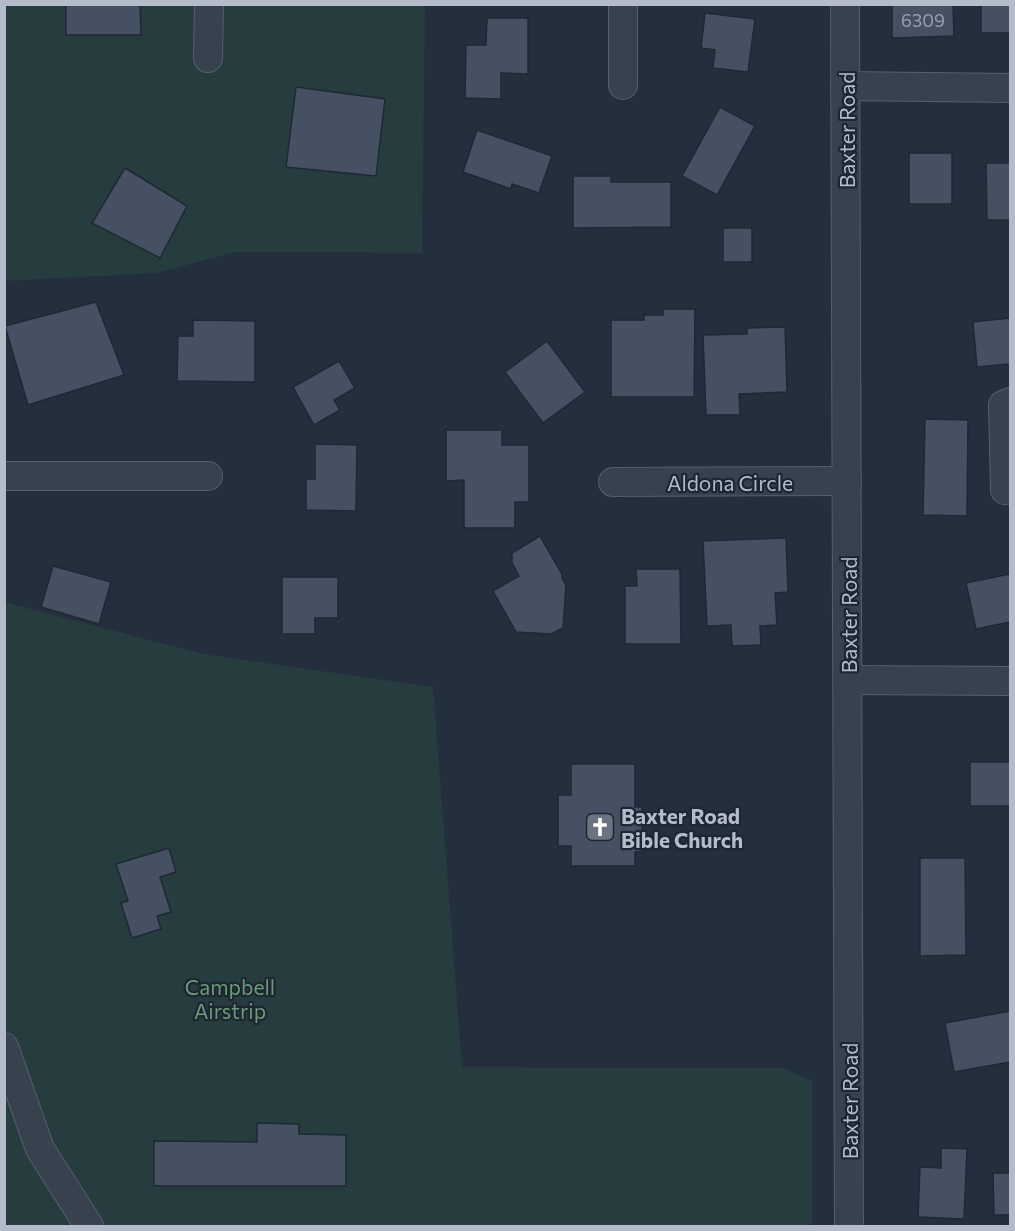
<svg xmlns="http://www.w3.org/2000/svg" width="1015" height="1231" viewBox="0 0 1015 1231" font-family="Commissioner,sans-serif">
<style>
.green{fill:#263c3f}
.building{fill:#455162;stroke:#1f2835;stroke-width:1.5}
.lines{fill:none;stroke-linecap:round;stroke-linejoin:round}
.minor-casing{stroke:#565f6c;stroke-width:30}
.minor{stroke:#38414e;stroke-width:28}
.labels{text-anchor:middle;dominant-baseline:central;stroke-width:4.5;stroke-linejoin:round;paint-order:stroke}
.number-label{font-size:18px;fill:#98a1af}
.street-label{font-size:21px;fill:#b4bcc9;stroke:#1d2633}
.poi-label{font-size:21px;font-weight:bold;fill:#b4bcc9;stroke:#1d2633;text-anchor:start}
.park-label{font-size:21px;fill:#6b9a76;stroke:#1d2633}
</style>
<rect width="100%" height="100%" fill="#242f3e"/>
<g class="green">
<path d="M 5,5 L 425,5 L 422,253 L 236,252 L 156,273 L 5,281 Z"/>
<path d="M 4,602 L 203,654 L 433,687 L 462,1067 L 783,1068 L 812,1081 L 812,1226 L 5,1226 Z"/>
</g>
<g class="building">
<path d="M 66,4 L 140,4 L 141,35 L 66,35 Z"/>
<path d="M 892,4 L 953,4 L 954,36 L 892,38 Z"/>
<rect x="981" y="4" width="29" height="29"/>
<path d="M 705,13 L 755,19 L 748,72 L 713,68 L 715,50 L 701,48 Z"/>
<path d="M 487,18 L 528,18 L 528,74 L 501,73 L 501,99 L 465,98 L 466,45 L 486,45 Z"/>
<path d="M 296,87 L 385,99 L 376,176 L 286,167 Z"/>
<path d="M 720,107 L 755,126 L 717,195 L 682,176 Z"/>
<path d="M 477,130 L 552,156 L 539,193 L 512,184 L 511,189 L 463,172 Z"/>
<rect x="909" y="153" width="43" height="51"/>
<path d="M 986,163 L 1010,163 L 1010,220 L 987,220 Z"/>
<path d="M 125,168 L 187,206 L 160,258 L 92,223 Z"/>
<path d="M 573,176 L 611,176 L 611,182 L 671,182 L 671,227 L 573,228 Z"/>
<rect x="723" y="228" width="29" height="34"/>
<path d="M 96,302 L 124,375 L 28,405 L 5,326 Z"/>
<path d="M 663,309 L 695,309 L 694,397 L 611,397 L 611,320 L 644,320 L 644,315 L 663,315 Z"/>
<path d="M 1010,318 L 1010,364 L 977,367 L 973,322 Z"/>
<path d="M 193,320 L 255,321 L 255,382 L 177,381 L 178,336 L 193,336 Z"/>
<path d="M 785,327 L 787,392 L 739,394 L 740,415 L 706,415 L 703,335 L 747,334 L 747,328 Z"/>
<path d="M 547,341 L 585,392 L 543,423 L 505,372 Z"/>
<path d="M 339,361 L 355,388 L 334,400 L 340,410 L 314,425 L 293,387 Z"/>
<path d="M 925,419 L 968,420 L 967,516 L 923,515 Z"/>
<path d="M 446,430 L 502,430 L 502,445 L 529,445 L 529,502 L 515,502 L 515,528 L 464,528 L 464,480 L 446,481 Z"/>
<path d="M 315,444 L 357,445 L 356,511 L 306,510 L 306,479 L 315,479 Z"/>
<path d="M 540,536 L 562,574 L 562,578 L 566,585 L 563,628 L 551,634 L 516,632 L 493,591 L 519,576 L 512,563 L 512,553 Z"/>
<path d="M 786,538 L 788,592 L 775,593 L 777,625 L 760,626 L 761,645 L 732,646 L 731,625 L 707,626 L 703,541 Z"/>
<path d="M 53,566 L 111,582 L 99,624 L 41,607 Z"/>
<path d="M 636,569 L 680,569 L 681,644 L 625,644 L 625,586 L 637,586 Z"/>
<path d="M 1010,574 L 1010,622 L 976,629 L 966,583 Z"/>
<path d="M 282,577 L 338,577 L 338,618 L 315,618 L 315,634 L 282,634 Z"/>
<rect x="970" y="762" width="40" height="44"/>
<path d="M 571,764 L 635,764 L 635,807 L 642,807 L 642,852 L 635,852 L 635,866 L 571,866 L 571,846 L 558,846 L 558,795 L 571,795 Z"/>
<path d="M 169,848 L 176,872 L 160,877 L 171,912 L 157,916 L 161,929 L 132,938 L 121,903 L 128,901 L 116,864 Z"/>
<path d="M 920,858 L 965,858 L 966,955 L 920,956 Z"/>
<path d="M 1010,1011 L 1010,1062 L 954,1072 L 945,1023 Z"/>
<path d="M 257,1123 L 299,1124 L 299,1134 L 346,1135 L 346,1186 L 154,1186 L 154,1141 L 257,1142 Z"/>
<path d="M 941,1148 L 967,1149 L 964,1219 L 918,1217 L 920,1167 L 941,1168 Z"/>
<path d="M 993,1173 L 1010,1173 L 1010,1215 L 994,1215 Z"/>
</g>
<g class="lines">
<g class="minor-casing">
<g id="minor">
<path d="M 623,4 L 623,85"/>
<path d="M 845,4 L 849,1226"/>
<path d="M 208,58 L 209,4"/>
<path d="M 845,86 L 1010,88"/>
<path d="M 4,476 L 208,476"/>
<path d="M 613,482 L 847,481"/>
<path d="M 1005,490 L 1003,405 L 1010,402"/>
<path d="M 848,680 L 1010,681"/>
<path d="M 4,1047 L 40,1149 L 89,1226"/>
</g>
</g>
<use href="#minor" class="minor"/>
</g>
<defs>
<g id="church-square" transform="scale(1.5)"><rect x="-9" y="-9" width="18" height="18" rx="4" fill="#6b7280" stroke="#1d2633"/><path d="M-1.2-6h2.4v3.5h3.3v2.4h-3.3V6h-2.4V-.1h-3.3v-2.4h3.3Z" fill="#fff"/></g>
</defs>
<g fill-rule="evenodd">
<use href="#church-square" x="600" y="827"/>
</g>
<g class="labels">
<g class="number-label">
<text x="923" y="20">6309</text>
</g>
<g class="street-label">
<text transform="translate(846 130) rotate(-90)">Baxter Road</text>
<text x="730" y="482">Aldona Circle</text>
<text transform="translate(848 615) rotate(-90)">Baxter Road</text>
<text transform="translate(849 1101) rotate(-90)">Baxter Road</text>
</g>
<g class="poi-label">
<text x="621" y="815">Baxter Road<tspan x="621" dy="24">Bible Church</tspan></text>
</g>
<g class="park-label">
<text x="230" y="986">Campbell<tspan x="230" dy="24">Airstrip</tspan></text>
</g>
</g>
<rect width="1015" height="1231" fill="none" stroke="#b4bcc9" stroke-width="12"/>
</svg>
